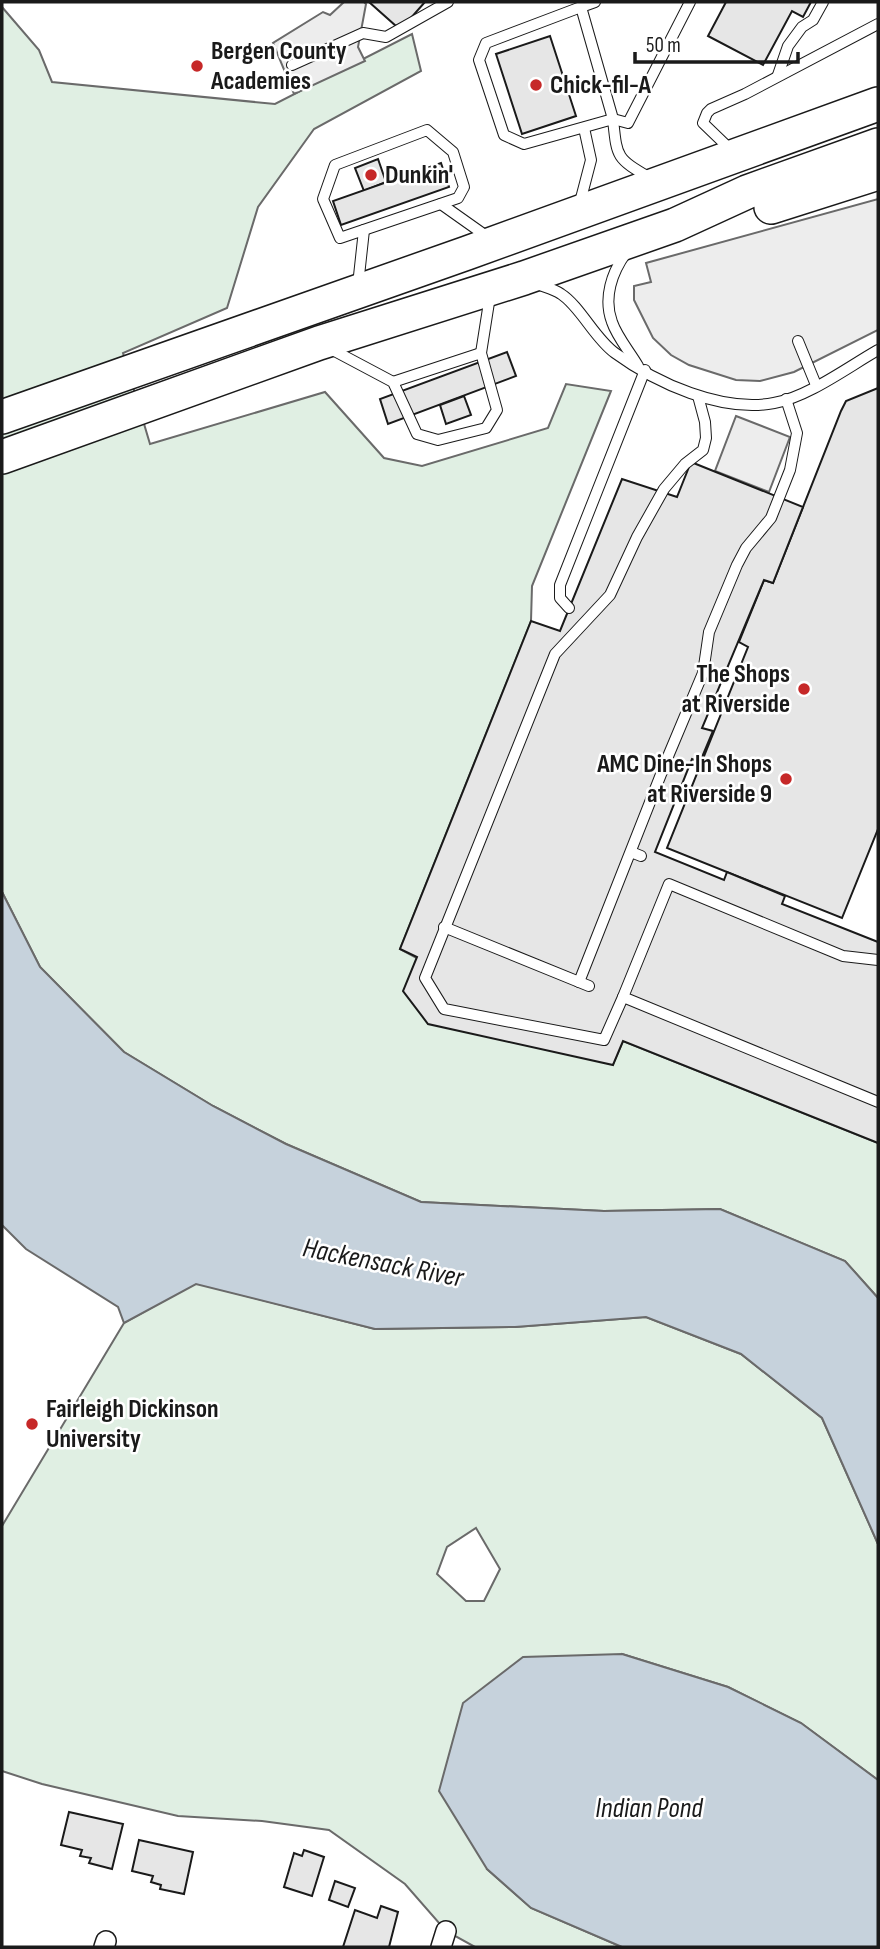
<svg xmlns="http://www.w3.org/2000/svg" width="880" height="1949" viewBox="0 0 880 1949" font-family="'Sofia Sans Condensed',sans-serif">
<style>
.green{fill:#e0efe3;stroke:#6a6a6a;stroke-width:2;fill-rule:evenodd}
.parking{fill:#ededed;stroke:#6a6a6a;stroke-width:2}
.water{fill:#c6d2dc;stroke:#6a6a6a;stroke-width:2}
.building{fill:#e6e6e6;stroke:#1a1a1a;stroke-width:2}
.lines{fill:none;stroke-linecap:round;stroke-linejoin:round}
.service-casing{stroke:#1a1a1a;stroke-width:12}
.minor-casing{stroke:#1a1a1a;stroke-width:22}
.trunk-casing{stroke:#1a1a1a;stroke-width:36}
.service{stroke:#fff;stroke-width:10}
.minor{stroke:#fff;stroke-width:19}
.trunk{stroke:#fff;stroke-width:33}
.poi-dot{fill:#c62828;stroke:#fff;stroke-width:2.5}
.labels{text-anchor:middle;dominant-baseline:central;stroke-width:5;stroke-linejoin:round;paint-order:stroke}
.poi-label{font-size:26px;font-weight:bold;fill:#1a1a1a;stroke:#fff;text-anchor:start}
.water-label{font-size:28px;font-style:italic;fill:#1a1a1a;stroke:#fff}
</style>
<rect width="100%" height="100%" fill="#fff"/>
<g class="green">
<path d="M 2,7 L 39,50 L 52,82 L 275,104 L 412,34 L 421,71 L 314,129 L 258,207 L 227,308 L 123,353 L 150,444 L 325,392 L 384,458 L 422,466 L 548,428 L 566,384 L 611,391 L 532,586 L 531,621 L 400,949 L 613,1064 L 623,1041 L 878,1143 L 878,1298 L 845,1261 L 720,1209 L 604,1211 L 421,1202 L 286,1144 L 213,1106 L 124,1052 L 40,967 L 2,892 Z"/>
<path d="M 196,1283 L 375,1329 L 515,1327 L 646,1317 L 741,1354 L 822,1418 L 878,1544 L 878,1780 L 801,1723 L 728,1687 L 622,1654 L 487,1869 L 531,1908 L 622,1947 L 475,1947 L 446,1931 L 405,1884 L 329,1830 L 262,1821 L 178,1816 L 42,1784 L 2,1771 L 2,1526 L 124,1323 ZM 476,1528 L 500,1569 L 484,1601 L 466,1601 L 437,1574 L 447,1547 Z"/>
</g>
<g class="parking">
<path d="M 344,2 L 364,2 L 366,4 L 358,47 L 365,61 L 294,94 L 273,43 L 323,12 L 330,15 Z"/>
<path d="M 878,199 L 878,330 L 794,372 L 760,381 L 736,380 L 689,365 L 671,355 L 653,338 L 634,300 L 634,286 L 651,282 L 646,263 Z"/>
<path d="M 736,416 L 790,437 L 769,492 L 715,471 Z"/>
</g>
<g class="water">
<path d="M 2,892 L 40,967 L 124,1052 L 213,1106 L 286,1144 L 421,1202 L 604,1211 L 720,1209 L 845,1261 L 878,1298 L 878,1544 L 822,1418 L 741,1354 L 646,1317 L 515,1327 L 375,1329 L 196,1284 L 124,1323 L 118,1307 L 26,1249 L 2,1225 Z"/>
<path d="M 622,1654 L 728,1687 L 801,1723 L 878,1780 L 878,1947 L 622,1947 L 531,1908 L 487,1869 L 439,1791 L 463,1703 L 523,1657 Z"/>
</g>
<g class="building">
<path d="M 369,2 L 425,2 L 410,19 L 396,26 Z"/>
<path d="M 726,2 L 811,2 L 803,17 L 792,11 L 763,65 L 708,36 Z"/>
<path d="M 550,36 L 576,116 L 522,134 L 496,54 Z"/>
<path d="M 378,159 L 386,182 L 364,191 L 355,168 Z"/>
<path d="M 441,163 L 449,187 L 341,225 L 333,201 Z"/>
<path d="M 507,352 L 516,376 L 388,424 L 380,399 Z"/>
<path d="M 878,388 L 878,829 L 842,918 L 667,848 L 748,647 L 739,642 L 764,580 L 773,583 L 841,411 L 846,401 Z"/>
<path d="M 464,396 L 471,415 L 446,424 L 440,405 Z"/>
<path d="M 691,462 L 803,507 L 773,583 L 764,580 L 702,728 L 713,731 L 700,762 L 692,759 L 655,852 L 724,880 L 727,872 L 785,896 L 782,904 L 878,942 L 878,1143 L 623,1041 L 613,1065 L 428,1024 L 403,991 L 417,957 L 400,949 L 531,621 L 560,631 L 622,479 L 677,497 Z"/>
<path d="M 69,1812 L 123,1824 L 112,1869 L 89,1863 L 91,1858 L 80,1856 L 82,1850 L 61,1845 Z"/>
<path d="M 139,1840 L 193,1852 L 184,1894 L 160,1889 L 161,1885 L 151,1882 L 153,1876 L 132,1871 Z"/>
<path d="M 304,1850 L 324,1857 L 312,1896 L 284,1887 L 294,1853 L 302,1856 Z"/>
<path d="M 335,1881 L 355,1888 L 348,1907 L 329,1900 Z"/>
<path d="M 381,1906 L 398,1912 L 389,1947 L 343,1947 L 355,1910 L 377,1918 Z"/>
</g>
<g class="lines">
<g class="service-casing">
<g id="service">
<path d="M 595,2 L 581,7 L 613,119 L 628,123 L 690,2"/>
<path d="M 581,7 L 486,43 L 479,60 L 504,135 L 524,144 L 613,119 C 617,158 616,158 650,178"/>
<path d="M 292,65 L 363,33 L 386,37 L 448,2"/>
<path d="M 778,75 L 788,46 L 802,27 L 813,20 L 823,2"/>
<path d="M 427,130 L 453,152 L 464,187 L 458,198 L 340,238 L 323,199 L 335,165 Z"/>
<path d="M 731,150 L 703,123 L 707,113 L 711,109 L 745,94 L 878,24"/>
<path d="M 441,204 L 489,238"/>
<path d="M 579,206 L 591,160 L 584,128"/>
<path d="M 626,253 C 612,272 603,298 612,322 C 617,337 630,352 638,366"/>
<path d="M 537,284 C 544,287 554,289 561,294 C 580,306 595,339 615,353 C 656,383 722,413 774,403 C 808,397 848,367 878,350"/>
<path d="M 358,285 L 364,230"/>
<path d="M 798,341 L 816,385"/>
<path d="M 329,348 L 393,382 L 417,434 L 438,440 L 486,428 L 497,410 L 481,353 L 490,296"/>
<path d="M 393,382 L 481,353"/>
<path d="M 569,608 L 560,598 L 560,585 L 645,370"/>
<path d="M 631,852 L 641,856"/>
<path d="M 444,927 L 589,986"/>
<path d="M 878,960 L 843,956 L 669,884 L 623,997 L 878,1102"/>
<path d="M 579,982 L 669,754 L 703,673 L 709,632 L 737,565 L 746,548 L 771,518 L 790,470 L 797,433 L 786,399"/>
<path d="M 623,997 L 604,1040 L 444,1009 L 425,978 L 555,654 L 610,595 L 637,537 L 664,489 L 685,464 L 703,450 L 706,438 L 705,422 L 698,396"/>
</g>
</g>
<g class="minor-casing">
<g id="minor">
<path d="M 104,1947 L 106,1941"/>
<path d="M 441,1947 L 446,1931"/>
</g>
</g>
<g class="trunk-casing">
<g id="trunk">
<path d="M 771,207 L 878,173"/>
<path d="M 2,417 L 467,253 L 878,104"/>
<path d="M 2,457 L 319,343 L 524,278 L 675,225 L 747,192 L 878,145"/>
</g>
</g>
<use href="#service" class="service"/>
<use href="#minor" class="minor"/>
<use href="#trunk" class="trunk"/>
</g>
<g class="poi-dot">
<circle cx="197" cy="66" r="7"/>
<circle cx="536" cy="85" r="7"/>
<circle cx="371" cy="175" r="7"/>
<circle cx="804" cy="689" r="7"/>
<circle cx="786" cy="779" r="7"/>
<circle cx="32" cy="1424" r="7"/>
</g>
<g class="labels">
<g class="poi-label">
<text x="211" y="51">Bergen County<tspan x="211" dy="30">Academies</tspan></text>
<text x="550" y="85">Chick-fil-A</text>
<text x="385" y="175">Dunkin'</text>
<text x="790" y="674" text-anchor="end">The Shops<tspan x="790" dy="30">at Riverside</tspan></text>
<text x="772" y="764" text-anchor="end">AMC Dine-In Shops<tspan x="772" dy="30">at Riverside 9</tspan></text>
<text x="46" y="1409">Fairleigh Dickinson<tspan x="46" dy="30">University</tspan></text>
</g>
<g class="water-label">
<text transform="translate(383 1263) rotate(11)">Hackensack River</text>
<text x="649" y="1808">Indian Pond</text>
</g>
</g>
<rect width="880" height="1949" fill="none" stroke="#1a1a1a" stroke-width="7"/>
<path d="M635 52v10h163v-10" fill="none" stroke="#1a1a1a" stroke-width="3.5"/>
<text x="646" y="52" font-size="21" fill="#1a1a1a" stroke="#ffffff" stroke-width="5" paint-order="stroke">50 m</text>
</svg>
